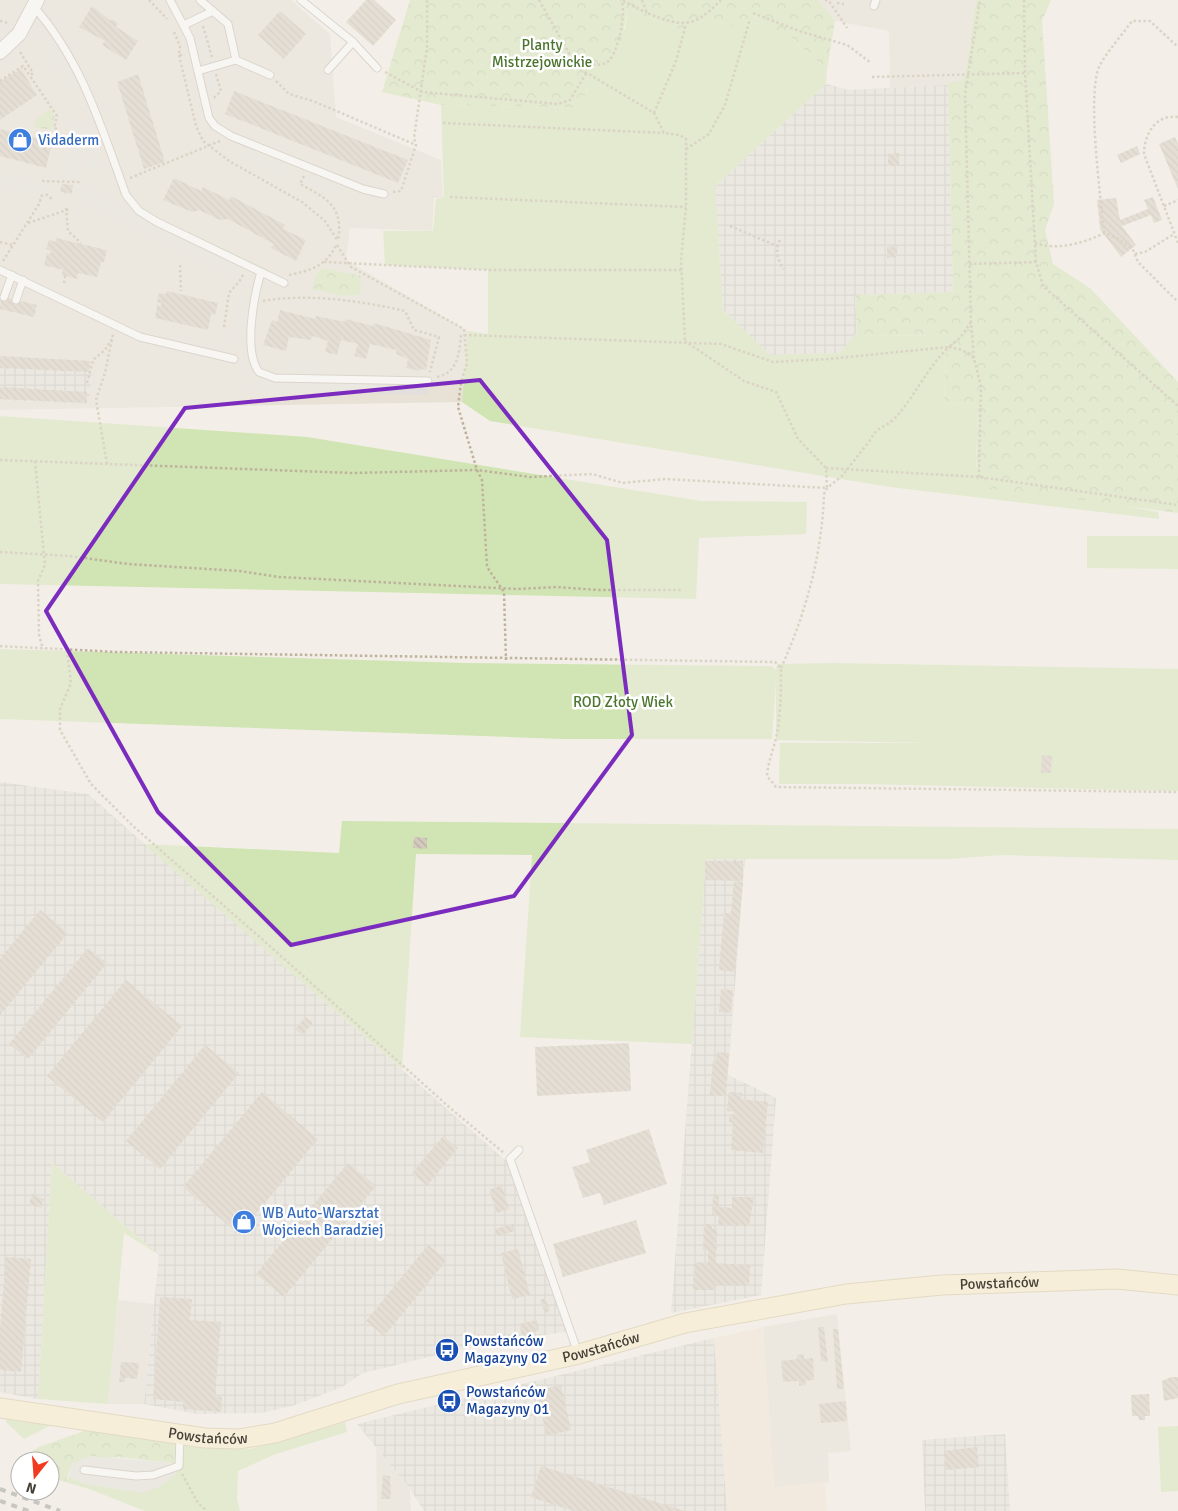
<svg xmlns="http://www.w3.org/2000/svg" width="1178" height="1511" viewBox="0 0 1178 1511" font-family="Signika,sans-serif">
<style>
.residential{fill:#e7e1d6}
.commercial{fill:#f4e5d4}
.industrial{fill:url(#industrial-grid)}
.green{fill:#d0e5b3}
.forest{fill:url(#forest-crowns)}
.parking{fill:#e2dfdc}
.building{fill:url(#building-back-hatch)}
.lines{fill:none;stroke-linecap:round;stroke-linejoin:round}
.lane-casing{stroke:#beb7ab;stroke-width:9}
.street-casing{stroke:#beb7ab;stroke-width:16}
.secondary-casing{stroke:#d1c199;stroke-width:21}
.path{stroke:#bfb29d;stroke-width:2.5;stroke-dasharray:2.5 2.5;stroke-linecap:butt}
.lane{stroke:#fff;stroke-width:7}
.street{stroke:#fff;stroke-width:14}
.secondary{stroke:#fceec9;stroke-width:19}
.rail{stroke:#969696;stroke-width:4;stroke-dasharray:6 6;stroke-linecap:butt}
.marked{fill:none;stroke:#7b2cbf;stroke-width:4;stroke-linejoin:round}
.labels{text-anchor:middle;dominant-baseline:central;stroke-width:5;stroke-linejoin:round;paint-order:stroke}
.park-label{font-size:15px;fill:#4b752d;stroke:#fff}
.shop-label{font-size:15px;fill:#366cbe;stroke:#fff;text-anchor:start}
.street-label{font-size:15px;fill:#464037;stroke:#fff}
.transit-label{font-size:15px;fill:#164399;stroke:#fff;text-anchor:start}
</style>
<defs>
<pattern id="industrial-grid" width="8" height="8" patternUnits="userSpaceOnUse" patternTransform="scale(1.25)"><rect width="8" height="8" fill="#e3ded9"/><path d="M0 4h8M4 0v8" fill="none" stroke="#c4c0bb"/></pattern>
<pattern id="forest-crowns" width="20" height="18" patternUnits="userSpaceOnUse" patternTransform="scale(1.25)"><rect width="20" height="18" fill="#d0e5b3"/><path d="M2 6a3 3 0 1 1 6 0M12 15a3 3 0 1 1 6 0" fill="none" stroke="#b4c69b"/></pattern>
<pattern id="building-back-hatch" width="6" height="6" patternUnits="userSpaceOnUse" patternTransform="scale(1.25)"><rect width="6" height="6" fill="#d4cbbe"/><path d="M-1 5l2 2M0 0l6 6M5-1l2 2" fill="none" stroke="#b7afa4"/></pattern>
</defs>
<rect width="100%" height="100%" fill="#f3efe8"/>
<g class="residential">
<path d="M 0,0 L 291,0 L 330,34 L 336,117 L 441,160 L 443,198 L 434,198 L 432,231 L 350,228 L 346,260 L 468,331 L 462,402 L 0,410 Z"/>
<path d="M 818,0 L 976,0 L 967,65 L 962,82 L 950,82 L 950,85 L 890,88 L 889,31 L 835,21 Z"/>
<path d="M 118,1300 L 154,1304 L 144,1404 L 108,1404 Z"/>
<path d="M 837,1314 L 851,1451 L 828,1453 L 829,1482 L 774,1488 L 763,1327 Z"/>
<path d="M 376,1448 L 410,1489 L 411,1511 L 377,1511 Z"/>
</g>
<path class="commercial" d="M 763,1327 L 774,1487 L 825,1482 L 827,1511 L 727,1511 L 714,1338 Z"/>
<g class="industrial">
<path d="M 826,84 L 849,90 L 948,85 L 953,292 L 855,295 L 857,333 L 839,353 L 770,355 L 723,310 L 715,186 Z"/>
<path d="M 0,356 L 90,361 L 90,368 L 92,368 L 90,397 L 87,397 L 87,404 L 0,400 Z"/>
<path d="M 0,782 L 88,794 L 513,1167 L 566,1332 L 487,1343 L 363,1373 L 342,1387 L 295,1405 L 262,1413 L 197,1414 L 144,1404 L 159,1255 L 52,1163 L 38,1399 L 0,1392 Z"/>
<path d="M 745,858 L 728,1075 L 776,1098 L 761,1295 L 671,1313 L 706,859 Z"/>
<path d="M 714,1338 L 727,1511 L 424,1511 L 410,1489 L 357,1424 Z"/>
<path d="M 1005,1434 L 1010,1511 L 925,1511 L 922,1440 Z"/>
</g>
<g class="green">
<path d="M 628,9 L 681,31 L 709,19 L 740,29 L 754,22 L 790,37 L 827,69 L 826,84 L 715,186 L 723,310 L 770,355 L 839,353 L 854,336 L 947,335 L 944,403 L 978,404 L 976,467 L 1129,507 L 1158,512 L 1159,519 L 890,487 L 490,421 L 462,402 L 468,331 L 488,334 L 488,270 L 385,265 L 383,231 L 433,231 L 436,199 L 444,198 L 441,105 L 580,108 L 593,77 L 625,29 Z"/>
<path d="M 0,416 L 307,437 L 701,501 L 807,502 L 806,534 L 699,538 L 696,599 L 0,584 Z"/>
<path d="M 1087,536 L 1178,536 L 1178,569 L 1087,568 Z"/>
<path d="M 0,649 L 464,663 L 772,666 L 776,670 L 777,664 L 833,663 L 1178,669 L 1178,791 L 864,784 L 779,784 L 780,743 L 933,743 L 776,740 L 776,681 L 772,739 L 563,739 L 0,719 Z"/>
<path d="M 342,821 L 1178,829 L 1178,860 L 1002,855 L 948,859 L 706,859 L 692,1044 L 520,1037 L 532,855 L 416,854 L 402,1069 L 144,844 L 339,853 Z"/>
<path d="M 52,1163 L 159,1255 L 124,1233 L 108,1404 L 38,1399 Z"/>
<path d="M 6,1418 L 55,1423 L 24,1439 L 6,1422 Z"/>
<path d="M 345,1422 L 347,1432 L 276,1454 L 238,1471 L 237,1499 L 240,1511 L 145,1511 L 89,1489 L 65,1482 L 69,1476 L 85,1484 L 176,1474 L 173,1463 L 174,1443 L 250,1449 Z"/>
<path d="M 1178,1426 L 1178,1491 L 1161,1492 L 1158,1427 Z"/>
</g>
<g class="forest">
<path d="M 410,0 L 818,0 L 835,21 L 827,69 L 790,37 L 754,22 L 740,29 L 709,19 L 681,31 L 628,9 L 620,48 L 608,66 L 602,67 L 598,78 L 593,77 L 580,108 L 441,105 L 382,92 Z"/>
<path d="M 976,0 L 1051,0 L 1042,21 L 1054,204 L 1045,230 L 1053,264 L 1091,289 L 1178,382 L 1178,513 L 976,487 L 978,404 L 944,403 L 947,335 L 854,336 L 857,333 L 855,295 L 953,292 L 948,85 L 949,82 L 962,81 L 967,65 Z"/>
<path d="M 49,109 L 55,116 L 51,130 L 34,127 L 35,121 Z"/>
<path d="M 323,268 L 361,276 L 360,295 L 343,296 L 312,289 L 316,274 Z"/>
<path d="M 87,1430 L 174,1443 L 173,1463 L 117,1457 L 73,1463 L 65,1482 L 50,1478 L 50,1461 L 20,1461 L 20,1467 L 15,1463 L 39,1447 Z"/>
</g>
<g class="parking">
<path d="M 50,33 L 81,87 L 74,91 L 43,38 Z"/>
<path d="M 205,35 L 219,91 L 211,93 L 197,36 Z"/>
<path d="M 74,122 L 84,124 L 76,179 L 65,178 Z"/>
<path d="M 92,142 L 101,143 L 97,170 L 88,169 Z"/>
<path d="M 246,149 L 291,167 L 288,176 L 243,158 Z"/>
<path d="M 306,174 L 340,187 L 336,196 L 302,183 Z"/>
<path d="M 0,175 L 41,186 L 39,195 L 0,185 Z"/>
<path d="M 78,186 L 242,268 L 238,277 L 74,195 Z"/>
<path d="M 239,298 L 248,299 L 244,343 L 235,342 Z"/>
<path d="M 285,362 L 317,363 L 316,371 L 285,370 Z"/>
<path d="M 252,381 L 430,386 L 427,395 L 252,390 Z"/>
<path d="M 90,1456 L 173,1463 L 176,1474 L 159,1487 L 143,1493 L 85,1484 L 69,1476 L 73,1463 Z"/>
</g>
<g class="building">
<path d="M 366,0 L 374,0 L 396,20 L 373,46 L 346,22 Z"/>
<path d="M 92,6 L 111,21 L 112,19 L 118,23 L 116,27 L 138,41 L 126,60 L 102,45 L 105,41 L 79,27 Z"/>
<path d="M 280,11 L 306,34 L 284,59 L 258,35 Z"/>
<path d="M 21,69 L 37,95 L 0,120 L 0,82 Z"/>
<path d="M 138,74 L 165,162 L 144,169 L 117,82 Z"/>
<path d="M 234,91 L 408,160 L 398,183 L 225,114 Z"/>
<path d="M 0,129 L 52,142 L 46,168 L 0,156 Z"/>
<path d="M 1175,137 L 1178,144 L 1178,189 L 1159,144 Z"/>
<path d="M 1137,146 L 1140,154 L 1121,163 L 1117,155 Z"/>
<path d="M 899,153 L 899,165 L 888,166 L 888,154 Z"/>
<path d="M 174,178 L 201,191 L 203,187 L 229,200 L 231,196 L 285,225 L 283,229 L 306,240 L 296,261 L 271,248 L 274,244 L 228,219 L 220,220 L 199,210 L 192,212 L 163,200 Z"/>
<path d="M 62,184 L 73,185 L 72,194 L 60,192 Z"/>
<path d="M 1153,197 L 1162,220 L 1154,223 L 1151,215 L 1122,226 L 1136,245 L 1121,257 L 1100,229 L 1097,200 L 1116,198 L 1120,220 L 1148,209 L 1144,200 Z"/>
<path d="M 56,238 L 107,250 L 104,262 L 101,262 L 97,277 L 78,273 L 77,279 L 62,275 L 63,270 L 44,265 L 47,253 L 50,254 L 51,251 L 46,249 L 49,240 L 56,242 Z"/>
<path d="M 897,246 L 897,257 L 887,258 L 887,247 Z"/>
<path d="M 167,291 L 218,303 L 215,315 L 211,314 L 208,330 L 155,318 L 157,305 L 161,306 L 161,303 L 157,302 L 159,293 L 166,294 Z"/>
<path d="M 1,296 L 37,305 L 34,317 L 0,309 Z"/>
<path d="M 280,310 L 315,319 L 316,316 L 345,322 L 345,319 L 373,326 L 374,323 L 431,340 L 426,370 L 420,369 L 419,371 L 406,368 L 408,359 L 396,354 L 397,350 L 370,344 L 366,359 L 354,356 L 358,344 L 341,340 L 337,355 L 325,352 L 328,341 L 312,336 L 311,340 L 289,337 L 286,351 L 263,345 L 272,320 L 277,322 Z"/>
<path d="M 0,356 L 90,361 L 89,372 L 0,368 Z"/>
<path d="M 0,387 L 87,392 L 87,403 L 0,399 Z"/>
<path d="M 1042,755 L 1052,756 L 1051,773 L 1041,773 Z"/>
<path d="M 414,837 L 427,838 L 427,849 L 413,848 Z"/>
<path d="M 705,861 L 743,861 L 743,881 L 705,880 Z"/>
<path d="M 734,881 L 743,882 L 735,972 L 719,970 L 724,913 L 731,913 Z"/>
<path d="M 40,910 L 68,933 L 0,1015 L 0,959 Z"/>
<path d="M 88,948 L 107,963 L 28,1059 L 9,1044 Z"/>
<path d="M 126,980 L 182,1026 L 103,1122 L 47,1076 Z"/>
<path d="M 721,989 L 733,990 L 731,1013 L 719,1012 Z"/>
<path d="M 305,1017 L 313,1023 L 302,1035 L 295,1029 Z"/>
<path d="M 629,1043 L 631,1091 L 537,1096 L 535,1047 Z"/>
<path d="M 205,1045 L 239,1073 L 160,1169 L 126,1141 Z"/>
<path d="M 717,1052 L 729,1053 L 726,1096 L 710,1095 L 713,1061 L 716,1062 Z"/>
<path d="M 262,1092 L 318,1139 L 239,1234 L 183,1187 Z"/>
<path d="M 729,1092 L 742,1093 L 741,1099 L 768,1102 L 763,1153 L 731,1150 L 733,1123 L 729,1122 L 729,1114 L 733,1115 L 734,1112 L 727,1111 Z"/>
<path d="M 649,1129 L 667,1184 L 604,1205 L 600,1193 L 583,1198 L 572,1167 L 590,1162 L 586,1150 Z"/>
<path d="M 443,1136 L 458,1148 L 427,1186 L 412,1173 Z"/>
<path d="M 348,1163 L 376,1186 L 284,1297 L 256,1274 Z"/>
<path d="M 502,1185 L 509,1209 L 497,1213 L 489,1190 Z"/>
<path d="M 32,1195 L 44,1199 L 41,1208 L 29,1204 Z"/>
<path d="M 713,1195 L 719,1195 L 719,1207 L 732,1208 L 732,1197 L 754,1197 L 749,1226 L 718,1225 L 719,1215 L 712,1215 Z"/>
<path d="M 636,1220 L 646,1253 L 563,1277 L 553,1244 Z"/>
<path d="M 513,1224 L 515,1231 L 497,1236 L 495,1229 Z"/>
<path d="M 704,1224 L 712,1224 L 712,1229 L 717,1229 L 716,1263 L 750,1265 L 749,1286 L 715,1285 L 714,1290 L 693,1290 L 694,1262 L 708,1263 L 708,1250 L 703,1250 Z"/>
<path d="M 428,1245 L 447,1260 L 384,1336 L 366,1321 Z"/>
<path d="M 518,1249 L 530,1295 L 512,1299 L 501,1253 Z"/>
<path d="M 6,1257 L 31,1259 L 21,1372 L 0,1370 L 0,1330 Z"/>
<path d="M 160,1297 L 192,1299 L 190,1320 L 221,1322 L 215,1396 L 222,1397 L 221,1412 L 183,1409 L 183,1402 L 153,1399 Z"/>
<path d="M 545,1298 L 550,1311 L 545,1313 L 540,1300 Z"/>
<path d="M 537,1320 L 539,1330 L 522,1335 L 519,1324 Z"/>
<path d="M 818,1327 L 824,1327 L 828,1362 L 821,1361 Z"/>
<path d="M 833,1329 L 838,1329 L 844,1389 L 837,1389 Z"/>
<path d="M 804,1354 L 804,1359 L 813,1358 L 814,1380 L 805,1381 L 806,1385 L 799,1386 L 799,1381 L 783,1382 L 781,1361 L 797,1359 L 797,1355 Z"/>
<path d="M 121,1362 L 139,1363 L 137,1379 L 125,1378 L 125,1382 L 119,1382 Z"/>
<path d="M 1171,1377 L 1178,1377 L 1178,1398 L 1164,1401 L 1162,1381 Z"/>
<path d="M 561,1385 L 571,1430 L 547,1436 L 536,1391 Z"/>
<path d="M 1149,1394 L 1150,1416 L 1145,1416 L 1145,1420 L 1139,1420 L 1138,1416 L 1132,1416 L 1131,1395 Z"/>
<path d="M 846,1401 L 847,1421 L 821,1423 L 819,1404 Z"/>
<path d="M 977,1447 L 979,1467 L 946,1470 L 944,1451 Z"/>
<path d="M 541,1466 L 685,1511 L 574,1511 L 552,1504 L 531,1497 Z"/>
<path d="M 383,1475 L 390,1476 L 391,1499 L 381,1499 Z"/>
</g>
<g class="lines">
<g class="lane-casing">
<g id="lane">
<path d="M 170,0 L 190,38 L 209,118 L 215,126 L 231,136 L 363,189 L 384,194"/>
<path d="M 200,0 L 228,24 L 236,60"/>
<path d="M 301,0 L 353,42 L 377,68"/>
<path d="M 874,6 L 876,0"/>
<path d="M 34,7 C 82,61 102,129 126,195 L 139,211 L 157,222 L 284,283"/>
<path d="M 184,25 L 213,11"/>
<path d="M 328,70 L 353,42"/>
<path d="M 198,71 L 236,60 L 270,75"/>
<path d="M 0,270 L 140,337 L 234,359"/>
<path d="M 261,272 C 254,296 243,351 259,372 L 275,378 L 428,381"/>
<path d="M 4,297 L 12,275"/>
<path d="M 16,300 L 23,280"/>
<path d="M 519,1150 L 510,1159 L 578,1353"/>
<path d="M 84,1470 L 136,1476 L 153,1475 L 179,1466 L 180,1435"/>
</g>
</g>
<g class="street-casing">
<path id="street" d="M 0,52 L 19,34 L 37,0"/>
</g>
<g class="secondary-casing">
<g id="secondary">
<path id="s1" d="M 0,1408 L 205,1438 L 239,1439 L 275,1433 L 398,1394 L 579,1354 L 685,1323 L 846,1294 L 942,1285 L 1117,1279 L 1178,1285"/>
</g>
</g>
<g class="path">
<path d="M 149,0 L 167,19"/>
<path d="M 539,0 L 574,62 C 583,63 597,67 606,63 C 618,57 627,11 621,0"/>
<path d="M 642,0 L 647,13 C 682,27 693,29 721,0"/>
<path d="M 825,0 L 829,1 L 847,28"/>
<path d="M 1024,0 L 1025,73 L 1036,262 L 1043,286 L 1178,406"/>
<path d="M 623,1 L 647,13"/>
<path d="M 837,3 L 844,4"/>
<path d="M 753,13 L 799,31 L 847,45 L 871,63"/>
<path d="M 0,21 L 8,23"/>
<path d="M 203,26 L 212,57"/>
<path d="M 174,32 L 180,46 L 179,55 L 185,55"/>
<path d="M 20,52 L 33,73 L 30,76 L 57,116 L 54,128 L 57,129"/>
<path d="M 179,55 L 196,126 L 203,141 L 229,161 L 302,202 L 325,221 L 338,241"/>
<path d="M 574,62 L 577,67 L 654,113 L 664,133 L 680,135 L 686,139 L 686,207 L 681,260 L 685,341"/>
<path d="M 385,72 L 422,92 L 558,104 L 570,100 L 587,72"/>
<path d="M 872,77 L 1025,73"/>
<path d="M 0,81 L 23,66 L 30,76"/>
<path d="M 276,81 L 289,94 L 313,101 L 416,145"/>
<path d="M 214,98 L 221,91 L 216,74"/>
<path d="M 654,113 L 676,61 L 686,24"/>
<path d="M 1178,117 C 1155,114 1144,135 1144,154 L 1178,243"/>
<path d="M 443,123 L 664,133"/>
<path d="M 686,149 L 709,134 L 725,105 L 750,19"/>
<path d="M 304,176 L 300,184 C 326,198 344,206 338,240"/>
<path d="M 130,178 L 220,141"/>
<path d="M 42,181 L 81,182"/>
<path d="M 393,192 L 401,191 L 416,145 L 414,138 L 427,47 L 427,0"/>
<path d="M 46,194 L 53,200"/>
<path d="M 450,197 L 686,207"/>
<path d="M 1164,206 L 1178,200"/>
<path d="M 66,208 L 68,231 L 81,243"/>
<path d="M 28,223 L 70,209"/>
<path d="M 730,226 L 777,246"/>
<path d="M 1104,233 C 1101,199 1086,91 1100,65 C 1109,49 1122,35 1132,21 L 1150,21 L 1178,47"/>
<path d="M 780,240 C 775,249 777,261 784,269"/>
<path d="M 0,242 L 13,245"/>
<path d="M 1035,243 C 1056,251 1085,243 1104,233 L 1119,239 L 1133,250 L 1138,262 L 1178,302"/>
<path d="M 337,245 L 351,267 L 464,329 L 467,363 L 461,382 L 458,407 L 477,470 L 482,480 L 487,567 L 504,592 L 506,660"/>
<path d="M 1135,254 L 1145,252 L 1174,234"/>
<path d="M 3,261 L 39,204 L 43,192"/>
<path d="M 324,262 L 488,270 L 682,270"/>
<path d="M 969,264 L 1036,262"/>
<path d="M 180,265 L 181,291"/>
<path d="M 289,275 C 309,271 327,266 336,245"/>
<path d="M 64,283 L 65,276"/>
<path d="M 263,301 C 307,293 362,301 405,311 L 414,330 L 439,337 L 430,372"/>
<path d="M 224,327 L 229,293 L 239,282 L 244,273"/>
<path d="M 437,377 C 458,373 459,353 461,336 L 465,335 L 721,344 L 773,362 L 829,359 L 949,347 L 960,338 L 971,322"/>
<path d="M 87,383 L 93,360 L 105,350 L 112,339"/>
<path d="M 0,460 L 353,473 L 477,470 L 530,477 L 592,474 L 623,483 L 665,479 L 827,488 L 826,468 L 798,439 L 776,392 L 744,381 L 685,341"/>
<path d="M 35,461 L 44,555 L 45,565 L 38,581 L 39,635 L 43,649"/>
<path d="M 107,464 L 96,400 L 105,373 L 113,334"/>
<path d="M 826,468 L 979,477 L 1178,505"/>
<path d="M 979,477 L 981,387 L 974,358 L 971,322 L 965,94 L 980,0"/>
<path d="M 0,552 L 70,556 L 128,564 L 240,571 L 279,577 L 517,589 L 556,587 L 598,590 L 681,590"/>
<path d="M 0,646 L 117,652 L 775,662 L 781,668 C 781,690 781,716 776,738 C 773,751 768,762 767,776 L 776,787 L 1178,792"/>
<path d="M 67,650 L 71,683 L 60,709 L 60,730 L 91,784 L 133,826 L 271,947 L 449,1107 L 504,1153"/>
<path d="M 781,668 C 806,613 822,554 824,494 L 827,488 L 842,476 L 871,439 C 876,427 886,427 894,419 C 915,397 927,367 949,347 L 962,350 L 974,358"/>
<path d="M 182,1474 L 198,1503 L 207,1511"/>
</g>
<use href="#lane" class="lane"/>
<use href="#street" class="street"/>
<use href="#secondary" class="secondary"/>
<g class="rail">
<path d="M 0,1489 L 60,1511"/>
<path d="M 0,1501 L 29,1511"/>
</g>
</g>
<path d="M0 0H1178V1511H0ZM 480,380 L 607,540 L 632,735 L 514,896 L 291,945 L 158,812 L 46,611 L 185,408 Z" fill="#f3efe8" fill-opacity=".55" fill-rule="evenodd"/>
<path class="marked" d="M 480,380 L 607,540 L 632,735 L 514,896 L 291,945 L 158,812 L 46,611 L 185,408 Z"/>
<defs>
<g id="shop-disc" transform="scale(1.25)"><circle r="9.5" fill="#3f7fe0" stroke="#fff"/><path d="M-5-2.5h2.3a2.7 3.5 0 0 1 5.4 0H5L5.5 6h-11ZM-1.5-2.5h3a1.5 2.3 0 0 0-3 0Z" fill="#fff"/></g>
<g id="bus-disc" transform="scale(1.25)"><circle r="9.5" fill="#1a4fb4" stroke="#fff"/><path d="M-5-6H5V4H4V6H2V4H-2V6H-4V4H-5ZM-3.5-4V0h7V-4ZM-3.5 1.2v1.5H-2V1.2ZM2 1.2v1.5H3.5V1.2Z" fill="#fff"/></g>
</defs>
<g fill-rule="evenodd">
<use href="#shop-disc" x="20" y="140"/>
<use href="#shop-disc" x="244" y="1222"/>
<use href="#bus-disc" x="447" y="1350"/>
<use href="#bus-disc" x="449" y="1401"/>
</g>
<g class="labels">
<g class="park-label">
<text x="542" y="45">Planty<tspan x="542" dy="17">Mistrzejowickie</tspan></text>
<text x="623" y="702">ROD Złoty Wiek</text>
</g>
<g class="shop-label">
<text x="38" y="140">Vidaderm</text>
<text x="262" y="1213">WB Auto-Warsztat<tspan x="262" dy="17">Wojciech Baradziej</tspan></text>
</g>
<g class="street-label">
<text stroke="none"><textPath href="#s1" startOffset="1020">Powstańców</textPath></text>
<text stroke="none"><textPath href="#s1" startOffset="615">Powstańców</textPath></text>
<text stroke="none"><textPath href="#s1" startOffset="210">Powstańców</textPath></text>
</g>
<g class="transit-label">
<text x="464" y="1341">Powstańców<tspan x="464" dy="17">Magazyny 02</tspan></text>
<text x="466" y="1392">Powstańców<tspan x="466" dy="17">Magazyny 01</tspan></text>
</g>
</g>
<g transform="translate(35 1476) rotate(197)"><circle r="24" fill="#ffffff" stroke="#b5b3af"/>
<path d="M0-4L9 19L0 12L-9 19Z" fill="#f03a22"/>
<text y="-8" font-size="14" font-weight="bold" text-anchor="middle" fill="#464037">N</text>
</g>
</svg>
